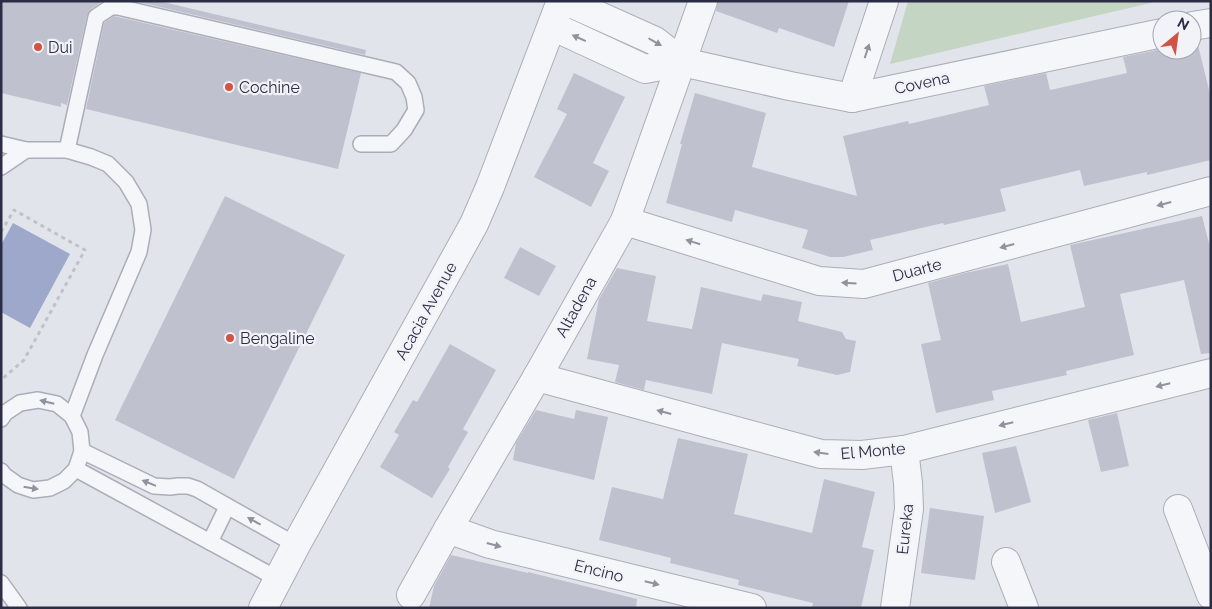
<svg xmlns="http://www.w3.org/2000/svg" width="1212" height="609" viewBox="0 0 1212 609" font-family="Raleway,sans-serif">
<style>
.green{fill:#c4d5c3}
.water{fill:#9da8cb}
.building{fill:#bfc1ce}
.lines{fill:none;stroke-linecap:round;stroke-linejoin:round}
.service-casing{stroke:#abadb9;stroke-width:18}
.minor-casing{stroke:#abadb9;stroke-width:30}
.tertiary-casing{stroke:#abadb9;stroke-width:30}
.path{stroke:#c0c2ca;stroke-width:3;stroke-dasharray:4 4;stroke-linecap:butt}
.service{stroke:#f5f6f9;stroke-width:15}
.minor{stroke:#f5f6f9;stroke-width:28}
.tertiary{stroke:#f5f6f9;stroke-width:28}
.oneway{fill:#90929e}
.poi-dot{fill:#d25346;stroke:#f2f3f8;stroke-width:2}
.labels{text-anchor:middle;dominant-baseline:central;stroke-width:4.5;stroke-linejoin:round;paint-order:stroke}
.poi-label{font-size:16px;fill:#2a2d44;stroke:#f2f3f8;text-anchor:start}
.street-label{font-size:16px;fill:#2a2d44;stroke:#f2f3f8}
</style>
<rect width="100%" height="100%" fill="#e2e4eb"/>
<path class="green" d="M 908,1 L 1159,1 L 890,64 Z"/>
<path class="water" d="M 13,223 L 70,254 L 30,328 L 1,312 L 1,245 Z"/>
<g class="building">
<path d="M 1,1 L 103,1 L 91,9 L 87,15 L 67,105 L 61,103 L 61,107 L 1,93 Z"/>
<path d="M 135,1 L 159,1 L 366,50 L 365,55 Z"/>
<path d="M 718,1 L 849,1 L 834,47 L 779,28 L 777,33 L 716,11 Z"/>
<path d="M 114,16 L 361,73 L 338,169 L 86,109 L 104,23 Z"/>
<path d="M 1192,41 L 1197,41 L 1211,98 L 1211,160 L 1147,175 L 1147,172 L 1084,186 L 1080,170 L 1000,189 L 1006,211 L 944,225 L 943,223 L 870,240 L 873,250 L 843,257 L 830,257 L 802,248 L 808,230 L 735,210 L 732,222 L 666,203 L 682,144 L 680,144 L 695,93 L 766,113 L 752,167 L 857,196 L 843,136 L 908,121 L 909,124 L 989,105 L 984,86 L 1046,73 L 1050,90 L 1127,73 L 1123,57 L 1162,49 L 1162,50 L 1192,50 Z"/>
<path d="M 574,73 L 625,97 L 593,163 L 609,171 L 591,207 L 534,177 L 567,114 L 557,109 Z"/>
<path d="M 225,196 L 345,255 L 234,479 L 115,420 Z"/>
<path d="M 1202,216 L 1211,251 L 1211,353 L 1201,354 L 1184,280 L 1120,294 L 1134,355 L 1066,371 L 1067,375 L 992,391 L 994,400 L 936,413 L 921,344 L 941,340 L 928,283 L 965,273 L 1008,264 L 1021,322 L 1085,307 L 1070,245 Z"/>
<path d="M 520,247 L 556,266 L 539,296 L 504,278 Z"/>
<path d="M 617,268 L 656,276 L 647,321 L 692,329 L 701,287 L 761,301 L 763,294 L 802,302 L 798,321 L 842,332 L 846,339 L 856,341 L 850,372 L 837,375 L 797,366 L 799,359 L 722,343 L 712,394 L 646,380 L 644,390 L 615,382 L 619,365 L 587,359 L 599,299 Z"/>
<path d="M 450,344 L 496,370 L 463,429 L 468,432 L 448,467 L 450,469 L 432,498 L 380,467 L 399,435 L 394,432 L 413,400 L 417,402 Z"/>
<path d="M 536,410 L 574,419 L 576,410 L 608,417 L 594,480 L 513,460 L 516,443 Z"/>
<path d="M 1117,413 L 1129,466 L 1101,472 L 1088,420 Z"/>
<path d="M 678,438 L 748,454 L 734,514 L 812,533 L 824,479 L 875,492 L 862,547 L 874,550 L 861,608 L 812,608 L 813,603 L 738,585 L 739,580 L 670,563 L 671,558 L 599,540 L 612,487 L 663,499 Z"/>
<path d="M 1016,446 L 1031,502 L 995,513 L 982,453 Z"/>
<path d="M 930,508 L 984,516 L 975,580 L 921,573 Z"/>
<path d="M 451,555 L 528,573 L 528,572 L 637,599 L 636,608 L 429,608 L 434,586 Z"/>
</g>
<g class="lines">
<g class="service-casing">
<g id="service">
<path d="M 1,144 L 26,150 L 67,150 L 91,157 L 108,164 L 126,182 L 139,204 L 143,230 L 139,252 L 95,355 L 72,416"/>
<path d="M 67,150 L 96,17 L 111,7 L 118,7 L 396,72 L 408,83 L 414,97 L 416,110 L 404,130 L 391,144 L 361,144"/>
<path d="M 1,167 L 26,150"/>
<path d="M 1,419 L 5,413 L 20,403 L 38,400 L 57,404 L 72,416 L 80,432 L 82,451 L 76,469 L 64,481 L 50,488 L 33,490 L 18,485 L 4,475 L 1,471"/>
<path d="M 82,451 L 154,486 L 170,487 L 178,486 L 188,486 L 197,489 L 296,545"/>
<path d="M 76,469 L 278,579"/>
<path d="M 210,542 L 227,507"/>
<path d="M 1,583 L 19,608"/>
</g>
</g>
<g class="minor-casing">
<g id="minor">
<path d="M 566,1 L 655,41 L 682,62"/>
<path d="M 552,26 L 645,69 L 682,62 L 790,86 L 852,98 L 1162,33"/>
<path d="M 1192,26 L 1211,23"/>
<path d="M 852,98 L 884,1"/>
<path d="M 625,221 L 819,281 L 864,284 L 1211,191"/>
<path d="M 537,377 L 821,454 L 862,455 L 904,450 L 1211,373"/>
<path d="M 1178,509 L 1211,595"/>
<path d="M 448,529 L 490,544 L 752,608"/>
<path d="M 1006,562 L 1024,608"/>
<path d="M 411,595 L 448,529 L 537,377 L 625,221 L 703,1"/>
<path d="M 895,608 L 909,509 L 908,483 L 904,450"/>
</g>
</g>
<g class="tertiary-casing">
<path id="tertiary" d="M 263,608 L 296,545 L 474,224 L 490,187 L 561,1"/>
</g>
<path class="path" d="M 1,232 L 14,210 L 85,250 L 24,360 L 1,380"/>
<use href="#service" class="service"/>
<use href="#minor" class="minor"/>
<use href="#tertiary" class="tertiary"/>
</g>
<defs><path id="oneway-solid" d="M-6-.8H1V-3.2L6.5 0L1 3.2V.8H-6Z" transform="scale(1.25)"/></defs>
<g class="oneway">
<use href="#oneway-solid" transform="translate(579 38) rotate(-156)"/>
<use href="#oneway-solid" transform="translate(655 42) rotate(30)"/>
<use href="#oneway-solid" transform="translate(867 51) rotate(-72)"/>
<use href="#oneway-solid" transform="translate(1164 204) rotate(165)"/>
<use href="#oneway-solid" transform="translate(693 242) rotate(-163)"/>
<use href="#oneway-solid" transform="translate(1007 246) rotate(165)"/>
<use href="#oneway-solid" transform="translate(849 283) rotate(-177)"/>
<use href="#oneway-solid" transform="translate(1163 385) rotate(166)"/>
<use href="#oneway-solid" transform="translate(47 402) rotate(-166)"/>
<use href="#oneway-solid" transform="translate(664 412) rotate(-165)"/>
<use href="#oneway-solid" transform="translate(1006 424) rotate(166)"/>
<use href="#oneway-solid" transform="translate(821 453) rotate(-172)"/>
<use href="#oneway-solid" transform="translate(149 483) rotate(-158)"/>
<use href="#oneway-solid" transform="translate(31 488) rotate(9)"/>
<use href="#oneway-solid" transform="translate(254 521) rotate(-151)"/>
<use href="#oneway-solid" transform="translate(494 545) rotate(15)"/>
<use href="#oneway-solid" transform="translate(652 583) rotate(14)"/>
</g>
<g class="poi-dot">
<circle cx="38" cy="47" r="5"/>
<circle cx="229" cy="87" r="5"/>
<circle cx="230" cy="338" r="5"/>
</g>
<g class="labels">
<g class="poi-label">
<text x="48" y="47">Dui</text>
<text x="239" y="87">Cochine</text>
<text x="240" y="338">Bengaline</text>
</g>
<g class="street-label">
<text transform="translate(922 83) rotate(-12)">Covena</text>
<text transform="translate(917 270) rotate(-15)">Duarte</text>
<text transform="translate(576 307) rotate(-61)">Altadena</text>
<text transform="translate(426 311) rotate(-61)">Acacia Avenue</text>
<text transform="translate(873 451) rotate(-5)">El Monte</text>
<text transform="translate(905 529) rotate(-84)">Eureka</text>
<text transform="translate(599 571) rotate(14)">Encino</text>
</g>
</g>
<rect width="1212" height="609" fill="none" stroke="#2a2d44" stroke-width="5"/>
<g transform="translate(1177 35) rotate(29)"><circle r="24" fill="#f2f3f8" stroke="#a2a4b0"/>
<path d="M0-4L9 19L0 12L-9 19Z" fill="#d25346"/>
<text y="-8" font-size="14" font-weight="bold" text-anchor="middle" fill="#2a2d44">N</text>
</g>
</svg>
